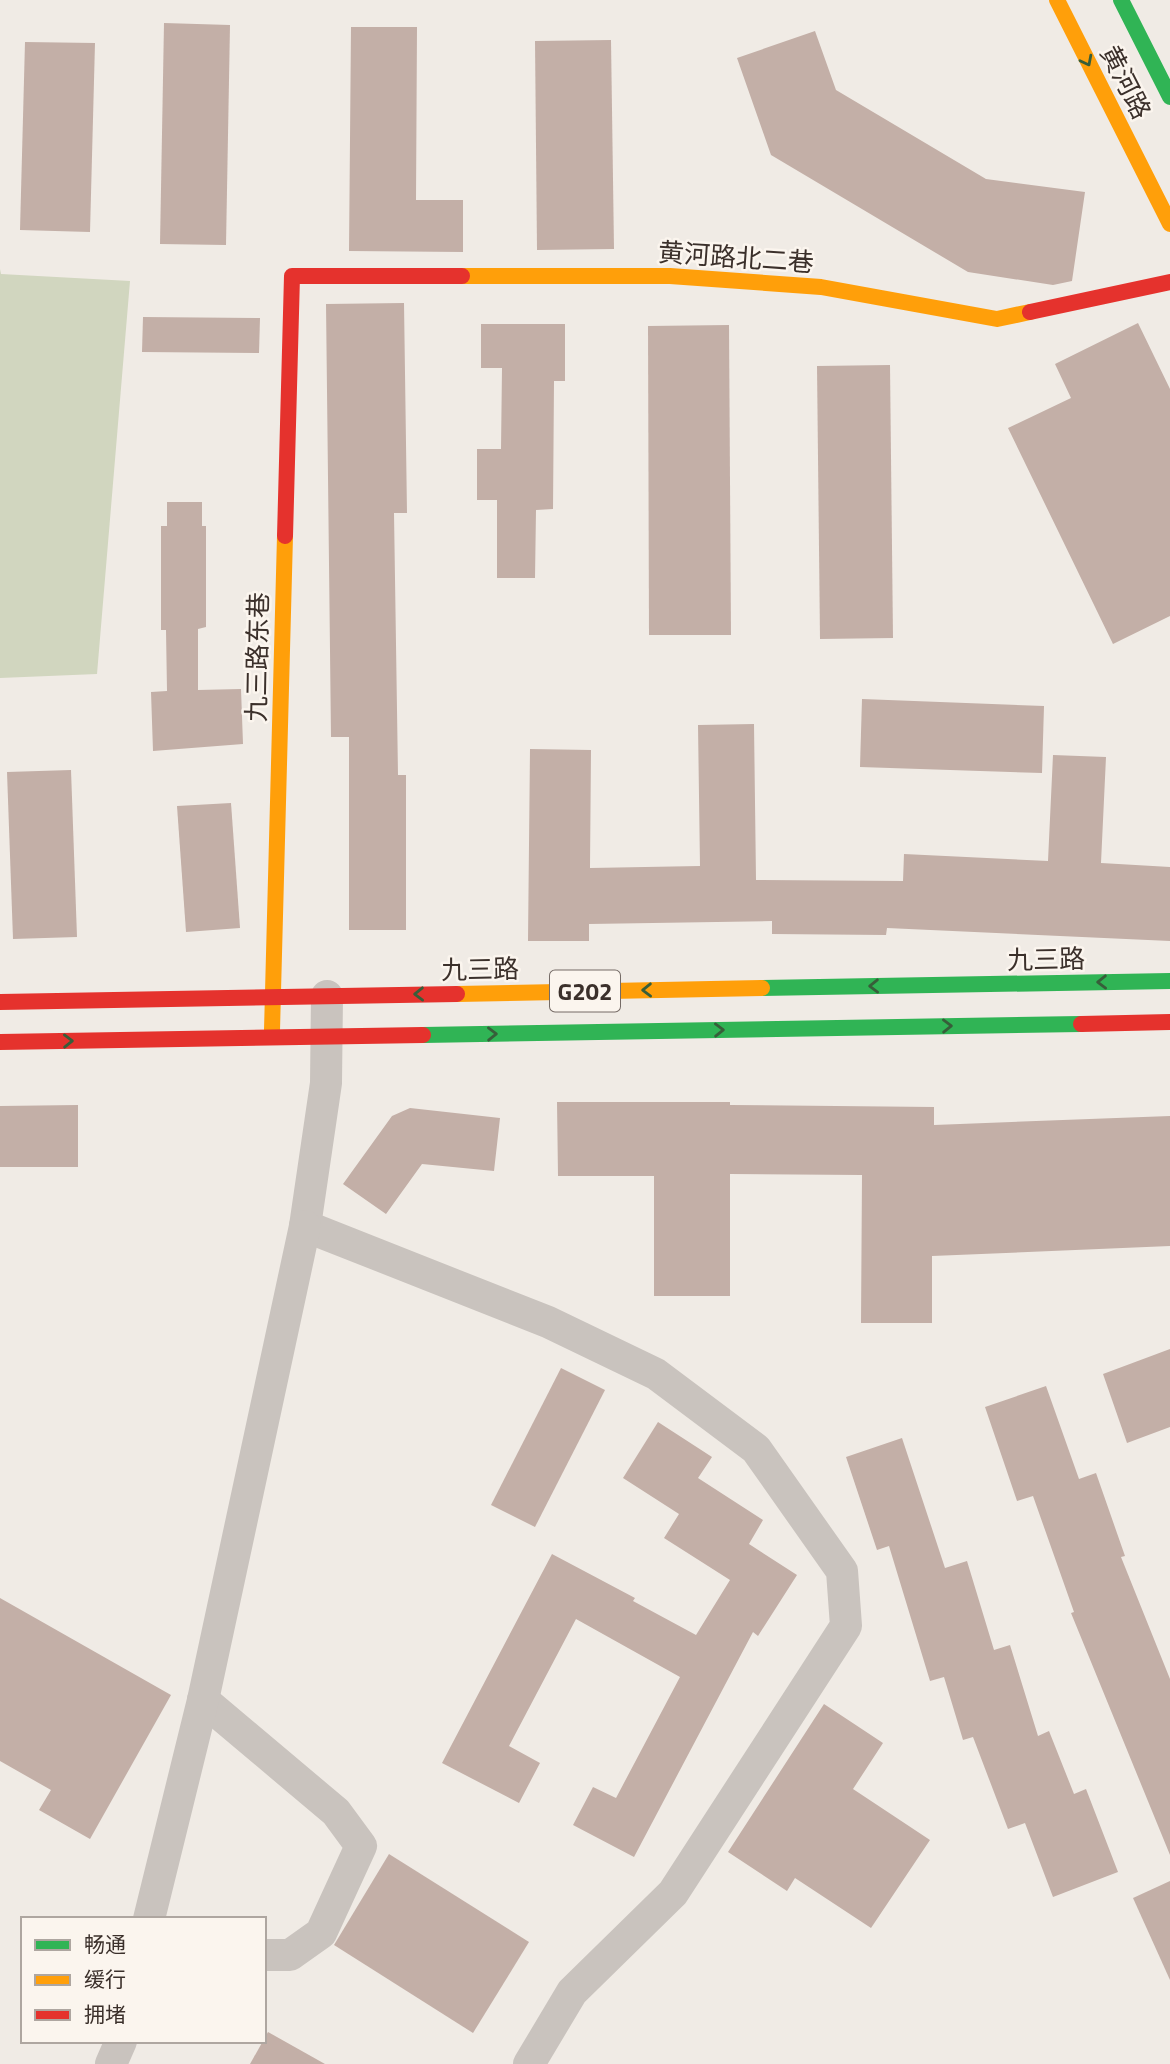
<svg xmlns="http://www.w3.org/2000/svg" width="1170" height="2064" viewBox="0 0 1170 2064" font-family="'Titillium Web','Noto Sans SC',sans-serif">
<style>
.green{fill:#d1d6bf}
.building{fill:#c3afa7}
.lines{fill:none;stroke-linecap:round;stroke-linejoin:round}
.street{stroke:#c9c3be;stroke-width:32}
.fast{stroke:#30b455;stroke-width:16}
.slow{stroke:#ff9f0a;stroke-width:16}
.jam{stroke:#e5322d;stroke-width:16}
.oneway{stroke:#375e3a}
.labels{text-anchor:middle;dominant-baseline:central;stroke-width:5;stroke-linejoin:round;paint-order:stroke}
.shield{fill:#fbf5ee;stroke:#756b66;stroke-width:2}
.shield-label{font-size:24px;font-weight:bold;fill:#3b302b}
.street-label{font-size:26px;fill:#3b302b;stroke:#fbf5ee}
</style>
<rect width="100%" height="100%" fill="#f0ebe5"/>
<path class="green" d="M 0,269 L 1,274 L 130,281 L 97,674 L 0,678 Z"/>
<g class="building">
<path d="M 164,23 L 230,25 L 226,245 L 160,244 Z"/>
<path d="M 351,27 L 417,27 L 416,200 L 463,200 L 463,252 L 349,251 Z"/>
<path d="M 815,31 L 836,90 L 986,179 L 1085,192 L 1072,281 L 1053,285 L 968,272 L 771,155 L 737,58 Z"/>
<path d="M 611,40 L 614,249 L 537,250 L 535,41 Z"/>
<path d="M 25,42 L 95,43 L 90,232 L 20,230 Z"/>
<path d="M 404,303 L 407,513 L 394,513 L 398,775 L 406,775 L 406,930 L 349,930 L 349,737 L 331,737 L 326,304 Z"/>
<path d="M 143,317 L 260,318 L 259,353 L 142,352 Z"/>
<path d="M 1138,323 L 1170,389 L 1170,616 L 1113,644 L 1008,428 L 1071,398 L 1055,364 Z"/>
<path d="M 481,324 L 565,324 L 565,381 L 554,381 L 553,509 L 536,510 L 535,578 L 497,578 L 497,500 L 477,500 L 477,449 L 501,449 L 502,368 L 481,368 Z"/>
<path d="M 729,325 L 731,635 L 649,635 L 648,326 Z"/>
<path d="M 890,365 L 893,638 L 820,639 L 817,366 Z"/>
<path d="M 167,502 L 202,502 L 202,526 L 206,526 L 206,627 L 198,629 L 198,690 L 241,689 L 243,744 L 153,751 L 151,692 L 167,691 L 166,630 L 161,630 L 161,526 L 167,526 Z"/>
<path d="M 862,699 L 1044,706 L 1042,773 L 860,767 Z"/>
<path d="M 754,724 L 756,880 L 903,881 L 904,854 L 1048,861 L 1053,755 L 1106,757 L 1101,863 L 1170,867 L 1170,941 L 887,928 L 886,935 L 772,934 L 772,921 L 589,924 L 589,941 L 528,941 L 530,749 L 591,750 L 590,868 L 700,866 L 698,725 Z"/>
<path d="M 71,770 L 77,937 L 13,939 L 7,772 Z"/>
<path d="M 231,803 L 240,928 L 186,932 L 177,806 Z"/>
<path d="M 557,1102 L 730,1102 L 730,1105 L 934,1107 L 934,1125 L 1170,1116 L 1170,1246 L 932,1256 L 932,1323 L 861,1323 L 862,1175 L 730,1174 L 730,1296 L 654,1296 L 654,1176 L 558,1176 Z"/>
<path d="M 78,1105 L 78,1167 L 0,1167 L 0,1106 Z"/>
<path d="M 410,1108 L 500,1118 L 494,1171 L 422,1164 L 386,1214 L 343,1184 L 392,1116 Z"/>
<path d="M 1170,1349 L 1170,1427 L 1127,1443 L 1103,1374 Z"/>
<path d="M 561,1368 L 605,1390 L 535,1527 L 491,1505 Z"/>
<path d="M 1046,1386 L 1079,1479 L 1096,1473 L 1125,1556 L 1121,1557 L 1170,1679 L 1170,1855 L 1071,1613 L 1074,1612 L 1033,1496 L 1017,1501 L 985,1407 Z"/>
<path d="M 658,1422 L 712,1457 L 698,1478 L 763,1520 L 749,1544 L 797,1575 L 758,1636 L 753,1632 L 634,1857 L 573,1825 L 593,1787 L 616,1798 L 680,1677 L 576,1619 L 509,1746 L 540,1763 L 519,1803 L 442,1763 L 552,1554 L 635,1598 L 633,1601 L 696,1635 L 730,1580 L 664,1538 L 679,1514 L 623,1478 Z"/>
<path d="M 902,1438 L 945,1568 L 967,1561 L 994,1650 L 1010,1645 L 1038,1736 L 1049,1731 L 1074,1794 L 1086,1789 L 1118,1872 L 1053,1897 L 1025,1823 L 1008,1829 L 973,1737 L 963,1740 L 944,1677 L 930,1681 L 889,1546 L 877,1550 L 846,1457 Z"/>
<path d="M 0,1598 L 171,1695 L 90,1839 L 39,1810 L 51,1790 L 0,1761 Z"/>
<path d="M 824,1704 L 883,1743 L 853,1789 L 930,1840 L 871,1928 L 795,1878 L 787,1891 L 728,1852 Z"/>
<path d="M 389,1854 L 529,1942 L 473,2033 L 334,1945 Z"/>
<path d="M 1170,1881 L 1170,1980 L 1133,1898 Z"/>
<path d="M 268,2032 L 325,2064 L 250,2064 Z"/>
</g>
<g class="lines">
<g class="street">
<path d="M 327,996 L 326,1083 L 305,1226 L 548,1322 L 656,1374 L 756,1449 L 842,1571 L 846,1626 L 673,1893 L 572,1992 L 529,2064"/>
<path d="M 203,1700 L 336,1812 L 361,1846 L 321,1933 L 290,1955 L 264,1955"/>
<path d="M 149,1919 L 203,1700 L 305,1226"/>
<path d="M 111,2064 L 121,2041"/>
</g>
<g class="fast">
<path d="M 1121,0 L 1170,97"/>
<path d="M 762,988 L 1170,981"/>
<path d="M 423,1035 L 1081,1024"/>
</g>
<g class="slow">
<path d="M 1057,0 L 1170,224"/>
<path d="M 462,276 L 670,276 L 821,287 L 997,319 L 1030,312"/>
<path d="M 457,994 L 762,988"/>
<path d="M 272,1030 L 285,536"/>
</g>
<g class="jam">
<path d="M 1030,312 L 1170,282"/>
<path d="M 285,536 L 292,276 L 462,276"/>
<path d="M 0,1002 L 457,994"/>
<path d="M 1081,1024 L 1170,1022"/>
<path d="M 0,1042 L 423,1035"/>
</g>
</g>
<defs><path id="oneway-chevron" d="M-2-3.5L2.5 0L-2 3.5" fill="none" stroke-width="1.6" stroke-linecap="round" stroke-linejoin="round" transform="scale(1.75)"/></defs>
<g class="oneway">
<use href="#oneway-chevron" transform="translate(1087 61) rotate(63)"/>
<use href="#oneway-chevron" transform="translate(1102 982) rotate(179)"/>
<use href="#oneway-chevron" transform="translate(874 986) rotate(179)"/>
<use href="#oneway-chevron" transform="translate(647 990) rotate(179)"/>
<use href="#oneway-chevron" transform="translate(419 994) rotate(179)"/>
<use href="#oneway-chevron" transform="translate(947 1026) rotate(-1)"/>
<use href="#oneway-chevron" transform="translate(719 1030) rotate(-1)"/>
<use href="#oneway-chevron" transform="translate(492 1034) rotate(-1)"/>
<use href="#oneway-chevron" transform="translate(68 1041) rotate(-1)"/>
</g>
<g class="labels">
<rect class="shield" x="550" y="970.5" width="70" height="41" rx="5"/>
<g class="shield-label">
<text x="585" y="991">G202</text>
</g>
<g class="street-label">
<text transform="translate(1126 82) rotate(63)">黄河路</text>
<text transform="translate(736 257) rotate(4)">黄河路北二巷</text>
<text transform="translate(257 657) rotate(-89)">九三路东巷</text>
<text transform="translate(1046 959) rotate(-1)">九三路</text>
<text transform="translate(480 969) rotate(-1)">九三路</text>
</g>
</g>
<rect x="21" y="1917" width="245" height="126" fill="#fbf5ee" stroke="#aea6a0" stroke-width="2"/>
<rect x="35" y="1940" width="35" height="10" fill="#30b455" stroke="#aea6a0" stroke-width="2"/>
<text x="84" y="1952" font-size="21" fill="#3b302b">畅通</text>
<rect x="35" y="1975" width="35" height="10" fill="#ff9f0a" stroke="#aea6a0" stroke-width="2"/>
<text x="84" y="1987" font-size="21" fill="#3b302b">缓行</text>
<rect x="35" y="2010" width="35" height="10" fill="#e5322d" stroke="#aea6a0" stroke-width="2"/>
<text x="84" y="2022" font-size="21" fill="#3b302b">拥堵</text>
</svg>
